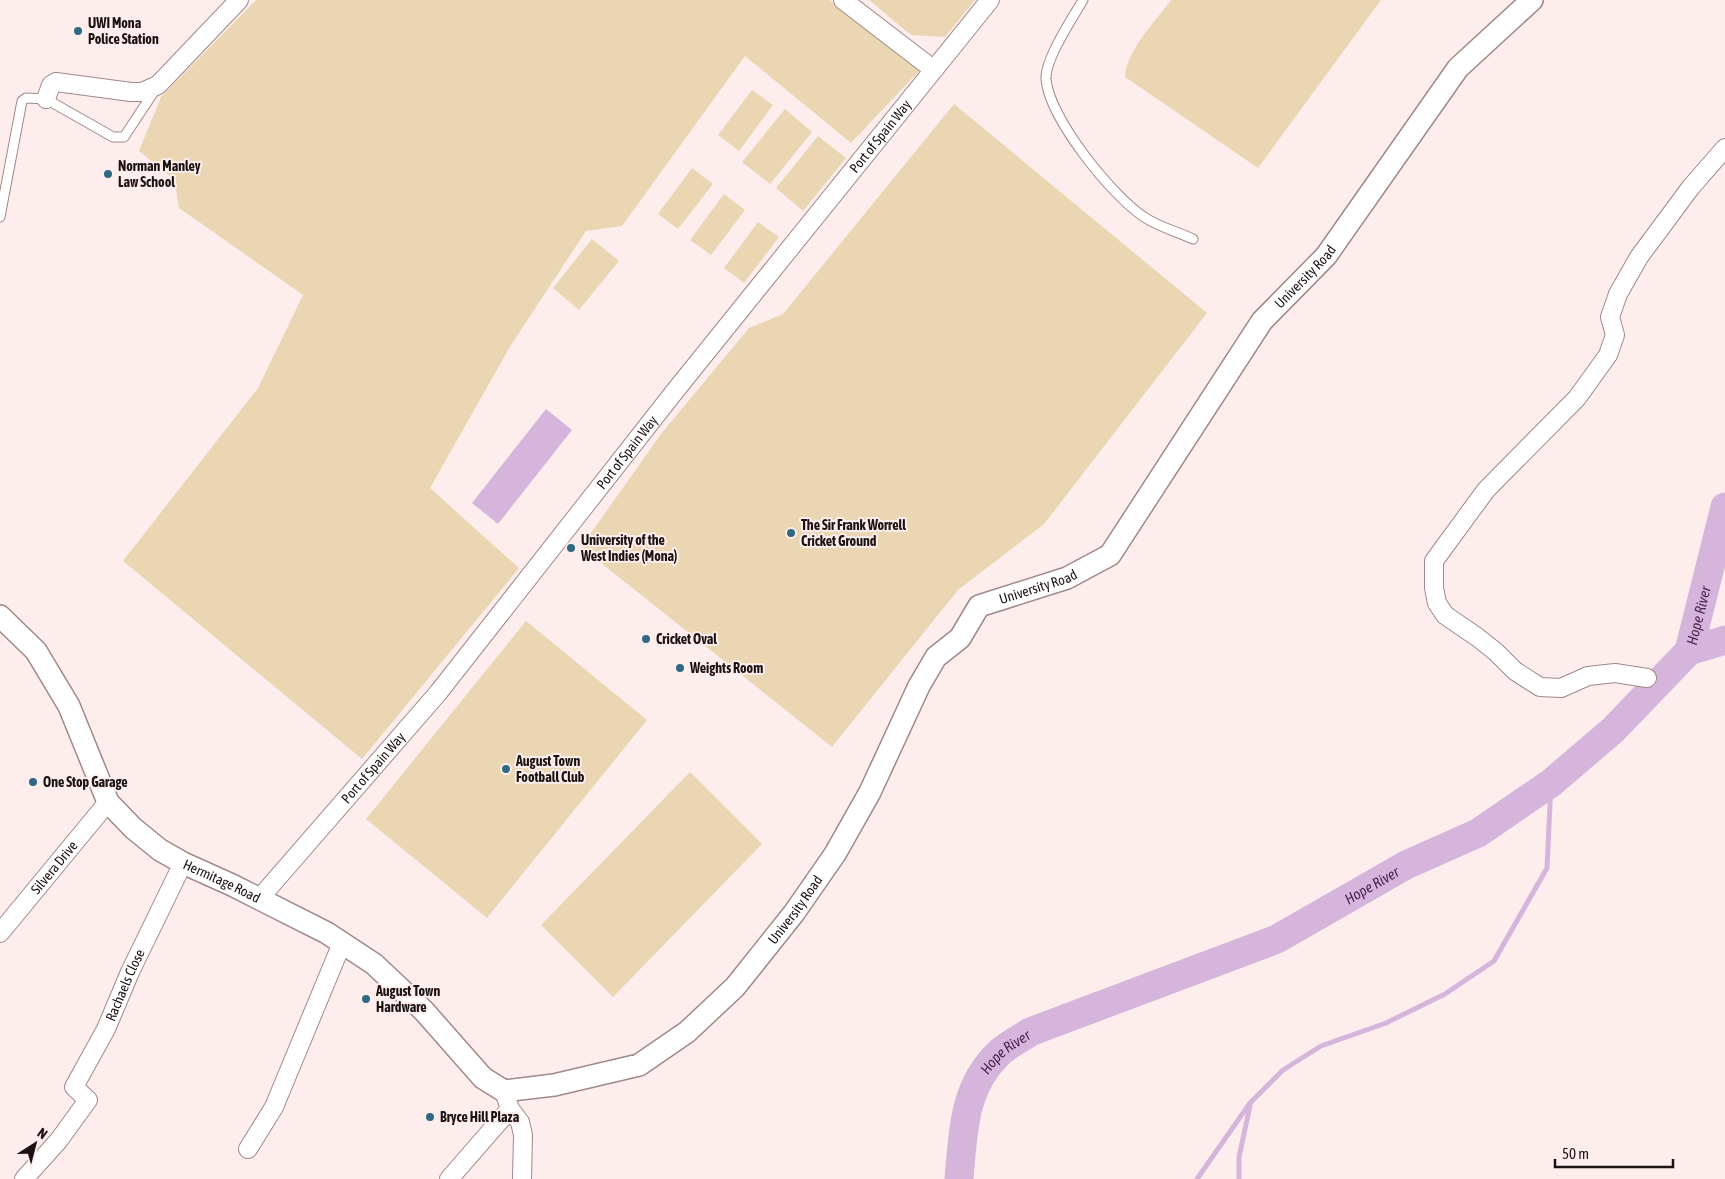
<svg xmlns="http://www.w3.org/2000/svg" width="1725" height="1179" viewBox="0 0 1725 1179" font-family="'Asap Condensed',sans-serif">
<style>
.green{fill:#ebd6b3}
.water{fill:#d5b5db}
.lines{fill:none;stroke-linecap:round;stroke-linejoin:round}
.stream{stroke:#d5b5db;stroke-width:5}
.river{stroke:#d5b5db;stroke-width:29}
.service-casing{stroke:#a08988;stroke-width:11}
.minor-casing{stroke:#a08988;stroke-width:20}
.tertiary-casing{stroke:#a08988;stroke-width:24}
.service{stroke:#fff;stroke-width:9}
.minor{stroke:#fff;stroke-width:18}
.tertiary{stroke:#fff;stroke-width:21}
.poi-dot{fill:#316983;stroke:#fdeeed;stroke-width:2}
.labels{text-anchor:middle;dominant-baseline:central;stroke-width:4;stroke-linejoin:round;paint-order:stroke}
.poi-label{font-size:14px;font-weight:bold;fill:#1b1312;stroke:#fdeeed;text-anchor:start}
.street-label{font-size:14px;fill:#1b1312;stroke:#fdeeed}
.water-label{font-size:15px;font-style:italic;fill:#4e2655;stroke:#fdeeed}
</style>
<rect width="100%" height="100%" fill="#fdeeed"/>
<g class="green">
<path d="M 256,0 L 830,0 L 920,70 L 851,143 L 745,56 L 622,226 L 586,231 L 511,345 L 430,488 L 519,568 L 362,759 L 123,561 L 258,388 L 303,295 L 179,208 L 174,179 L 139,151 L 161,97 Z"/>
<path d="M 869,0 L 975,0 L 945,37 L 911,35 Z"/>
<path d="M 1171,0 L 1381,0 L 1258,168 L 1125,77 C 1127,49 1155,22 1171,0 Z"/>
<path d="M 752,90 L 773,105 L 739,151 L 718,135 Z"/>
<path d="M 954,104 L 1207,313 L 1044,524 L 958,590 L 832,747 L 581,547 L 661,434 L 749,328 L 783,314 Z"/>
<path d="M 785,109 L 812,132 L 770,184 L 742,162 Z"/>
<path d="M 818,136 L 846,158 L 803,211 L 776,188 Z"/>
<path d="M 692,168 L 713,184 L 678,229 L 658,214 Z"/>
<path d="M 724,194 L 745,210 L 711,255 L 690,240 Z"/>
<path d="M 758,222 L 779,237 L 744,283 L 724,268 Z"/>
<path d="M 592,239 L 619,261 L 579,310 L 553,288 Z"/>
<path d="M 526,621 L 647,720 L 487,918 L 366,819 Z"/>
<path d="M 690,772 L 762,844 L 613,997 L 541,925 Z"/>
</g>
<path class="water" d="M 546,409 L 572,430 L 498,524 L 472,503 Z"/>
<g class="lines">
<g class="stream">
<path d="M 1197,1179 L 1250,1103 L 1283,1070 L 1321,1046 L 1386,1023 L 1445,994 L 1494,961 L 1547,868 L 1551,783"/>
<path d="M 1239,1179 L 1239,1157 L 1250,1106"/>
</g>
<g class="river">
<path d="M 1689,651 L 1725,640"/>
<path id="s1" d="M 959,1179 C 963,1133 963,1088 998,1054 C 1007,1045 1020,1039 1030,1032 L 1277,939 L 1406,865 L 1478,833 L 1551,783 L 1613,730 L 1689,651 L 1725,507"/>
</g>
<g class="service-casing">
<g id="service">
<path d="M 1083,0 C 1073,17 1045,59 1046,79 C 1049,118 1112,196 1144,217 C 1159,227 1178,232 1193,239"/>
<path d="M 0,217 L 22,101 L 26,98 L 46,99 L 113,137 L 124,137 L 155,90"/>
</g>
</g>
<g class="minor-casing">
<g id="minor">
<path d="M 843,0 L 934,70"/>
<path d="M 46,99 L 51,85 L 56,82 L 131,92 L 142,92 L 158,85 L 239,0"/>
<path d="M 1647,678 L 1615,673 L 1588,676 L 1561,688 L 1540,687 L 1515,671 L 1496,652 L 1477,637 L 1445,615 L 1437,603 L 1434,588 L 1434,561 L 1486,490 L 1577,398 L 1608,355 L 1615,335 L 1610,317 L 1618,294 L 1639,257 L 1691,187 L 1725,148"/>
<path id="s2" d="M 259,899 L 438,693 L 675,391 L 990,0"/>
<path id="s3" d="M 0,933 L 108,802"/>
<path d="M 504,1091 L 510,1109 L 520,1122 L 523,1135 L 522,1179"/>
<path d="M 248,1149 L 274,1107 L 342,943"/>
<path id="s4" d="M 24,1179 L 59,1140 L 88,1100 L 74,1087 L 106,1029 L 130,972 L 183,863"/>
<path d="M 449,1179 L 510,1109"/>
</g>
</g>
<g class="tertiary-casing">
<g id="tertiary">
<path id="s5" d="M 0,616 L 36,651 L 69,706 L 108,802 L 133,828 L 160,850 L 183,863 L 232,885 L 327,933 L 374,964 L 424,1011 L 483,1078 L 504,1091 L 554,1085 L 639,1065 L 687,1032 L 735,987 L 794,913 L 835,854 L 870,792 L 919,686 L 936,657 L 960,638 L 979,606 L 1067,578 L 1110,555 L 1262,321 L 1326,256 L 1458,68 L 1532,0"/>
</g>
</g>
<use href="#service" class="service"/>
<use href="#minor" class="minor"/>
<use href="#tertiary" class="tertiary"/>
</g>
<g class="poi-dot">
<circle cx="78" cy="31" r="5"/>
<circle cx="108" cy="174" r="5"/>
<circle cx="791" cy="533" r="5"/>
<circle cx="571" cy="548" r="5"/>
<circle cx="646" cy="639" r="5"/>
<circle cx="680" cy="668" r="5"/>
<circle cx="506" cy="769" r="5"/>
<circle cx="33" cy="782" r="5"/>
<circle cx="366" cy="999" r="5"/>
<circle cx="430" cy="1117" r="5"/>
</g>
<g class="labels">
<g class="poi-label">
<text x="88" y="23">UWI Mona<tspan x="88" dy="16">Police Station</tspan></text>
<text x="118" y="166">Norman Manley<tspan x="118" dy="16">Law School</tspan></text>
<text x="801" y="525">The Sir Frank Worrell<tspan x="801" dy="16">Cricket Ground</tspan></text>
<text x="581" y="540">University of the<tspan x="581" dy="16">West Indies (Mona)</tspan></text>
<text x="656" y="639">Cricket Oval</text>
<text x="690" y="668">Weights Room</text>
<text x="516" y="761">August Town<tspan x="516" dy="16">Football Club</tspan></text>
<text x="43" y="782">One Stop Garage</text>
<text x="376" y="991">August Town<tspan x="376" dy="16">Hardware</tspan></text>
<text x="440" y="1117">Bryce Hill Plaza</text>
</g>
<g class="street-label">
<text stroke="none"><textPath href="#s2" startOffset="984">Port of Spain Way</textPath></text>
<text stroke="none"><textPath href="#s5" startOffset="1914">University Road</textPath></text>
<text stroke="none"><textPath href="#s2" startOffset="579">Port of Spain Way</textPath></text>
<text stroke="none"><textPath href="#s5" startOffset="1494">University Road</textPath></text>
<text stroke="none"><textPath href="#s2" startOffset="174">Port of Spain Way</textPath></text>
<text stroke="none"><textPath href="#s3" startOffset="85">Silvera Drive</textPath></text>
<text stroke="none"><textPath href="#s5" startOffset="358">Hermitage Road</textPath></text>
<text stroke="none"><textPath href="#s5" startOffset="1074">University Road</textPath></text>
<text stroke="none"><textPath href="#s4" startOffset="235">Rachaels Close</textPath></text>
</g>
<g class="water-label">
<text stroke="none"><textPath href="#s1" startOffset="981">Hope River</textPath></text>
<text stroke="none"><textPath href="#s1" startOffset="546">Hope River</textPath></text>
<text stroke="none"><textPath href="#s1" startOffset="141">Hope River</textPath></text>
</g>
</g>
<g transform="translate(35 1144) rotate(36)" stroke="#fdeeed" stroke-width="4" paint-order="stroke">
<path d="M0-4L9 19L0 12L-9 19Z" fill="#1b1312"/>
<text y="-8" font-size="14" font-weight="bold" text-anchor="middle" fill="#1b1312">N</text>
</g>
<path d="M1555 1159v8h118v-8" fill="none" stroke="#1b1312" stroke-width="2.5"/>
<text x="1562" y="1159" font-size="15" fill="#1b1312" stroke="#fdeeed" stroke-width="4" paint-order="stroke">50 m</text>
</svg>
